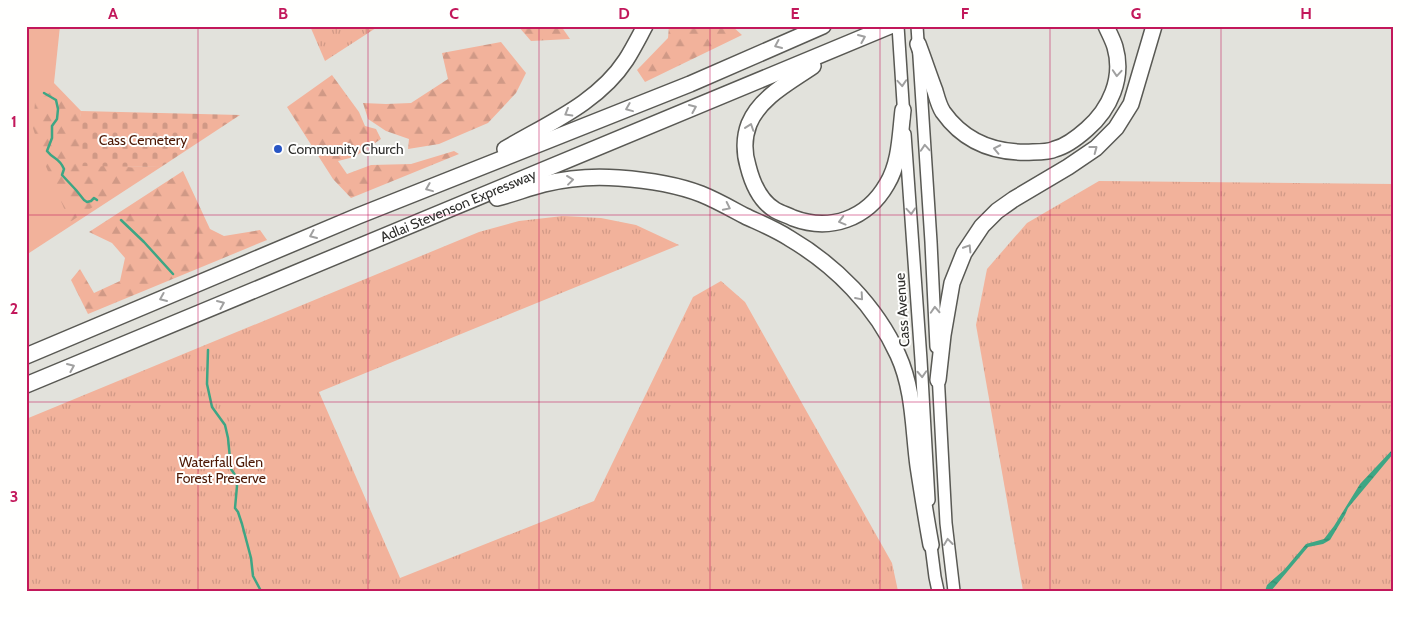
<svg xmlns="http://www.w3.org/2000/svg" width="1419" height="617" viewBox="0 0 1419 617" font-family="Cabin,sans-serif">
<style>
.grass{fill:#f2b29b}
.forest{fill:url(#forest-firs)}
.cemetery{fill:url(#cemetery-stones)}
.park{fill:url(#park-tufts)}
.water{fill:url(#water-ripples)}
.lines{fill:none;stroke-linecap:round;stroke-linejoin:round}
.stream{stroke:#3da684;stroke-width:2.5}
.secondary-casing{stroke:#595954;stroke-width:14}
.highway-casing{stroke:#595954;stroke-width:18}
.secondary{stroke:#fff;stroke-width:11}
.highway{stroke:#fff;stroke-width:15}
.oneway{stroke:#a0a0a0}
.grid{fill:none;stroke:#c2185b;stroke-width:1;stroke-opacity:0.55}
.poi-dot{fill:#2956c4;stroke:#fffffe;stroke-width:2}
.labels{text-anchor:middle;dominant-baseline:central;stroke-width:4;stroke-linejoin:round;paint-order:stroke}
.park-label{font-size:14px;fill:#4c1804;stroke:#fffffe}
.poi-label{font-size:14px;fill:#2d2d2b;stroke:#fffffe;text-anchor:start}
.street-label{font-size:14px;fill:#2d2d2b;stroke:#fffffe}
.neatline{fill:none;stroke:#c2185b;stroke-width:2}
.grid-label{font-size:16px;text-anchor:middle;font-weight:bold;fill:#c2185b}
</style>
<defs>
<pattern id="forest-firs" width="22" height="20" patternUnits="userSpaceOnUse" patternTransform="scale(1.25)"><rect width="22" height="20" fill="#f2b29b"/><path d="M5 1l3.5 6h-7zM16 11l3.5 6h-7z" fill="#d09986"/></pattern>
<pattern id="cemetery-stones" width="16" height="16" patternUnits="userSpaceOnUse" patternTransform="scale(1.25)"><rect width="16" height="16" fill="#f2b29b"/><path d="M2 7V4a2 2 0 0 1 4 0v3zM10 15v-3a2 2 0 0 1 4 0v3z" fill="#d09986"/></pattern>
<pattern id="park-tufts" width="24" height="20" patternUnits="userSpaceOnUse" patternTransform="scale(1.25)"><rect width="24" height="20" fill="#f2b29b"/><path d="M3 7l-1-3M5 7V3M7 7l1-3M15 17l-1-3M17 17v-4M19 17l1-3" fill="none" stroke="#d09986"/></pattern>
<pattern id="water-ripples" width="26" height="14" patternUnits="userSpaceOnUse" patternTransform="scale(1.25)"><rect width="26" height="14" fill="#3da684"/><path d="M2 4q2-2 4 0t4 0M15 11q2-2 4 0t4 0" fill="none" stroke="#34886c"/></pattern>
</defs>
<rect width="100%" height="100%" fill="#e2e2dc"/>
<path class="grass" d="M 26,26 L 60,26 L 54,83 L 81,111 L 79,165 L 161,167 L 26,255 Z"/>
<g class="forest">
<path d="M 518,26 L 561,26 L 570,39 L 531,41 Z"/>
<path d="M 669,26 L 732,26 L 742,35 L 645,82 L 637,70 L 668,38 Z"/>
<path d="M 501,42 L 526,73 L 516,93 L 488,123 L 439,144 L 408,149 L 409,139 L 386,131 L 368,119 L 363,103 L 386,104 L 411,103 L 448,79 L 442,53 Z"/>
<path d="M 332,75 L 359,112 L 365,126 L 376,129 L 381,139 L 354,157 L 338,161 L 347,174 L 371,165 L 411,164 L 454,151 L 459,154 L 351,198 L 333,179 L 287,107 Z"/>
<path d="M 54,90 L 68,108 L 83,118 L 84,161 L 149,170 L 70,222 L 44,162 L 33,128 L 35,102 Z"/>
<path d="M 183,171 L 210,229 L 224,236 L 260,230 L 267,240 L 88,314 L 71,280 L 80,269 L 94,293 L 120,281 L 125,258 L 112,243 L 89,232 Z"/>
</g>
<path class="cemetery" d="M 81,111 L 240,115 L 161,167 L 79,166 Z"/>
<g class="park">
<path d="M 310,26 L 379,26 L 325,61 Z"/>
<path d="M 1099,181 L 1393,184 L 1393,591 L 1023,591 L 976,325 L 987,269 L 1027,223 Z"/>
<path d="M 563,216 L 601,218 L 636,225 L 679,245 L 319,392 L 400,578 L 594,501 L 693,297 L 721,281 L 745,302 L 892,563 L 898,591 L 26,591 L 26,419 L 479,232 L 519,221 Z"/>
</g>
<path class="water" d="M 1393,449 L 1393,454 L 1348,508 L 1345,515 L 1330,540 L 1323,544 L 1308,547 L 1271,591 L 1265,591 L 1267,585 L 1284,570 L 1306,544 L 1324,539 L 1334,526 L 1360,484 Z"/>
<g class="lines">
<g class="stream">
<path d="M 44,93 L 56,100 L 58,109 L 57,119 L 52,126 L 52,138 L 47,151 C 54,160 59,157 64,169 L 62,175 L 76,190 L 84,200 L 87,202 L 91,201 L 94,198 L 97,200"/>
<path d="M 121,220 L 144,242 L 173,274"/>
<path d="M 208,350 L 207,384 L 212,407 L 225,425 L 228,438 L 231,469 L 235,475 L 237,486 L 235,508 L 238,512 L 242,524 L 251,558 L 253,576 L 261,591"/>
</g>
<g class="secondary-casing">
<g id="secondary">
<path d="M 898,26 L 904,118"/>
<path d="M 917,26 L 931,242 L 936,347"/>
<path d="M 905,134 L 921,360 L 929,500"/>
<path d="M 938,373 L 946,523 L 954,591"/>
<path d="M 930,538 L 935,577 L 938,591"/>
</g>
</g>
<g class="highway-casing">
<g id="highway">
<path d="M 918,44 C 924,60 929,75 935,91 C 937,98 939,106 943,112 C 965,143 996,154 1033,152 C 1040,152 1049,152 1055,149 C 1067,146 1078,137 1087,129 C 1110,109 1124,78 1115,47 C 1113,40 1109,33 1106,26"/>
<path d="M 813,66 C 790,82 760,97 749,124 C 744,137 744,153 748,166 C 752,182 760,201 775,210 C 780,213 787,215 793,218 C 830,232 867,219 887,184 C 900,163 900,135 903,110"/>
<path d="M 505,149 C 547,124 598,103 626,60 C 633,49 639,37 645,26"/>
<path d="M 497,198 C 513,194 528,188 544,184 C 568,178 595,176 619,178 C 647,180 675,184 701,194 C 716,200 730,208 745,216 C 760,223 775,229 789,238 C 835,265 876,306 898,355 C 914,390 913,429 918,466 C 922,492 926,518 931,545"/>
<path d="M 26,356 L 358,216 L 690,84 L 823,26"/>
<path d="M 938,380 L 943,335 L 952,283 L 964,253 L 982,226 L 997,211 L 1014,199 L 1068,167 L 1096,148 L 1116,128 L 1131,104 L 1154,26"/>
<path id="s1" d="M 26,385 L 890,26"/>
</g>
</g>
<use href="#secondary" class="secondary"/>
<use href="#highway" class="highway"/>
</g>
<defs><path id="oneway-chevron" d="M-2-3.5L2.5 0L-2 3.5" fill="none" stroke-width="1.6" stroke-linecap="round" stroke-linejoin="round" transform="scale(1.25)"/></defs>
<g class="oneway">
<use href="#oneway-chevron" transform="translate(862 38) rotate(-23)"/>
<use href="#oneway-chevron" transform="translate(778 45) rotate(156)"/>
<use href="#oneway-chevron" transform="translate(1117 73) rotate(94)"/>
<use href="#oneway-chevron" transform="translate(902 83) rotate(86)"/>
<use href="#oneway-chevron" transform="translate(629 108) rotate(158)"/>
<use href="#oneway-chevron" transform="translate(693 108) rotate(-23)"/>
<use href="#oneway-chevron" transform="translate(568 113) rotate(150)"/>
<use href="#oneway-chevron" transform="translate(750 127) rotate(-71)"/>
<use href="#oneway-chevron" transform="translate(925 148) rotate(-94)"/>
<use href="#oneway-chevron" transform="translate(997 149) rotate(-168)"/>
<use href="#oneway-chevron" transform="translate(1094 149) rotate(-37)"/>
<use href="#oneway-chevron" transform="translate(570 180) rotate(-7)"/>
<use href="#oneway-chevron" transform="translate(429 188) rotate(158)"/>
<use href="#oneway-chevron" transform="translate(727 207) rotate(26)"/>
<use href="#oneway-chevron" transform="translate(911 211) rotate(86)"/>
<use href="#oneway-chevron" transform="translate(842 221) rotate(165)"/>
<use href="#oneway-chevron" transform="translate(313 235) rotate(157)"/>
<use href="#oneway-chevron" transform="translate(968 248) rotate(-58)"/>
<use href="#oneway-chevron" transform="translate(860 297) rotate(49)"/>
<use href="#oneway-chevron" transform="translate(163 298) rotate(157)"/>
<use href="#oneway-chevron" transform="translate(221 304) rotate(-23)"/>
<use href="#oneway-chevron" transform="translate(935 310) rotate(-93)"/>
<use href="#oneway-chevron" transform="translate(71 367) rotate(-23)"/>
<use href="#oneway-chevron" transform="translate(922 374) rotate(87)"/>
<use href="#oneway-chevron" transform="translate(948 542) rotate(-97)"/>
</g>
<path class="grid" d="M 198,26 L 198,591M 368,26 L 368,591M 539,26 L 539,591M 710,26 L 710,591M 880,26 L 880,591M 1050,26 L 1050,591M 1221,26 L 1221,591M 26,215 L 1393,215M 26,402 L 1393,402"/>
<circle class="poi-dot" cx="278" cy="149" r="5"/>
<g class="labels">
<g class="park-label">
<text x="143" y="140">Cass Cemetery</text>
<text x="221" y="462">Waterfall Glen<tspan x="221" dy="16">Forest Preserve</tspan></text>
</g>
<g class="poi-label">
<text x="288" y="149">Community Church</text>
</g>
<g class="street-label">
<text stroke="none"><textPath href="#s1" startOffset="468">Adlai Stevenson Expressway</textPath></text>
<text transform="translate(902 310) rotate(-94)">Cass Avenue</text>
</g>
</g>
<rect width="1419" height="617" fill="none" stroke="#fffffe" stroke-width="55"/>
<rect x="28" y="28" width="1364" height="562" class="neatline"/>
<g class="grid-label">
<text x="113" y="19">A</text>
<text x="283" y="19">B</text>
<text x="454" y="19">C</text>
<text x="624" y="19">D</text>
<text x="795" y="19">E</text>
<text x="965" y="19">F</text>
<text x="1136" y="19">G</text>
<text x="1306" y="19">H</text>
<text x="14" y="127">1</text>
<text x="14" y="314">2</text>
<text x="14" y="502">3</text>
</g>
</svg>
